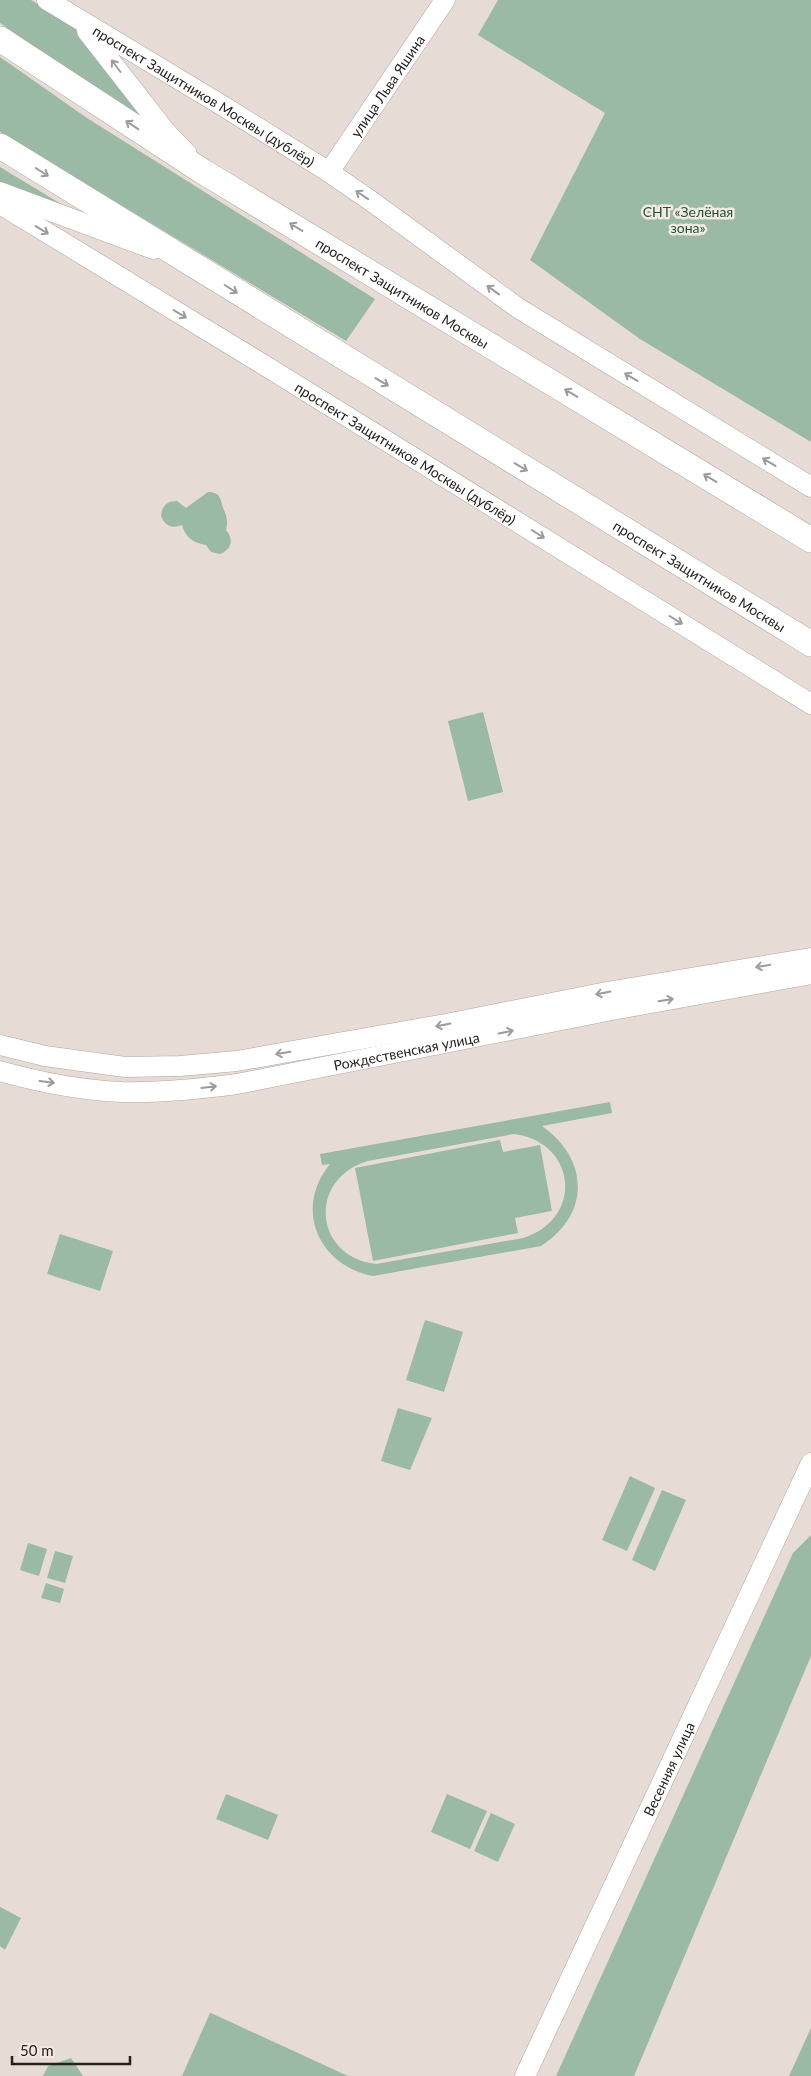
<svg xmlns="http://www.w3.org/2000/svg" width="811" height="2076" viewBox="0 0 811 2076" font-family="Lato,sans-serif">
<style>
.green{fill:#9abaa5;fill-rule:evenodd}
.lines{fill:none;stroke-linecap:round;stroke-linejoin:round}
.minor-casing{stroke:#afa59e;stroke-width:21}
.major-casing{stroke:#afa59e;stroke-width:26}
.minor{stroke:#fff;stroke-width:20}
.major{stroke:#fff;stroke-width:25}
.oneway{stroke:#9d9b9a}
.labels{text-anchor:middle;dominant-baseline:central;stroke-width:5;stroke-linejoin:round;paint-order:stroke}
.street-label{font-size:14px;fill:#25211e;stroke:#f4e9e2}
.park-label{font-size:14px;fill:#1a5738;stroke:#f4e9e2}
</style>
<rect width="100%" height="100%" fill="#e7dcd5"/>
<g class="green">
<path d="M 0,0 L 31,0 L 72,25 L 155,130 L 0,23 Z"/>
<path d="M 498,0 L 811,0 L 811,442 L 640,339 L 530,260 L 605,113 L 478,35 Z"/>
<path d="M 0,57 L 87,118 L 375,299 L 346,341 L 0,132 Z"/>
<path d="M 0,167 L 76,213 L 0,187 Z"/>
<path d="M 208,492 C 222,492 220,501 224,510 C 227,517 228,522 226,530 C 234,539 232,549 220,554 L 211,552 L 206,545 C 193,543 185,537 182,525 C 172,529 165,526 161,516 C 162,506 167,501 177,501 L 186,508 Z"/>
<path d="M 483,712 L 503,792 L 468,801 L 448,721 Z"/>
<path d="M 610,1102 L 612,1113 L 542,1126 C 589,1159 591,1214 541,1246 L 373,1276 C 319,1266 293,1209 330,1164 L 322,1165 L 320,1154 ZM 514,1134 C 577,1142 584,1219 523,1238 L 376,1264 C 314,1257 307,1179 368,1161 Z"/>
<path d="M 500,1140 L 503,1152 L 540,1145 L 552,1211 L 515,1218 L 518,1233 L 373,1261 L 355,1168 Z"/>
<path d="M 60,1234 L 113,1251 L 100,1291 L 47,1274 Z"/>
<path d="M 425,1320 L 463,1332 L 444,1392 L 406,1380 Z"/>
<path d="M 398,1408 L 432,1418 L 410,1470 L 381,1461 Z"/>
<path d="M 630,1476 L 655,1488 L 627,1551 L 602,1540 Z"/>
<path d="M 662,1490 L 686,1500 L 655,1571 L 632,1560 Z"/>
<path d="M 811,1535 L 811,1656 L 634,2076 L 556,2076 L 793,1553 Z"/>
<path d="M 28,1543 L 47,1549 L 39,1576 L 20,1570 Z"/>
<path d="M 55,1551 L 73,1556 L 65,1583 L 47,1578 Z"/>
<path d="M 46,1583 L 64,1589 L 60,1603 L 41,1598 Z"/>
<path d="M 226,1794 L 278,1815 L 268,1840 L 216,1819 Z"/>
<path d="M 447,1794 L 487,1811 L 470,1849 L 431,1832 Z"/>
<path d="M 491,1813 L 515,1824 L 498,1862 L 474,1851 Z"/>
<path d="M 0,1907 L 21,1918 L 5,1950 L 0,1946 Z"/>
<path d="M 210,2013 L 211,2013 L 348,2076 L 182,2076 Z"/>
<path d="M 811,2028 L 811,2076 L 789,2076 Z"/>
<path d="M 71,2058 L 83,2076 L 43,2076 L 48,2066 Z"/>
</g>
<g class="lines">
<g class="minor-casing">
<g id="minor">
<path id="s1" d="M 47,0 L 223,106 L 329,172 L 371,201 L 518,308 L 811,487"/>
<path d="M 87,31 L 165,131 L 187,154"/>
<path id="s2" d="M 329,172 L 445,0"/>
<path d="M 0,192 L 153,249"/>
<path id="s3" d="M 0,204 L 264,365 L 811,704"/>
<path d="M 0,1045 L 45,1056 L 125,1067 L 180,1066 L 237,1061 L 446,1024 L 607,992 L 811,958"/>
<path id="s4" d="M 0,1071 C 39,1082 81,1090 122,1092 C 160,1093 199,1089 237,1084 L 612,1010 L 811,974"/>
<path id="s5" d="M 525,2076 L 811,1463"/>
</g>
</g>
<g class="major-casing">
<g id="major">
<path id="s6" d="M 0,39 L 202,171 L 811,540"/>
<path id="s7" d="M 0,146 L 811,644"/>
</g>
</g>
<use href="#minor" class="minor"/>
<use href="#major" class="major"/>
</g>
<defs><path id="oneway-shaft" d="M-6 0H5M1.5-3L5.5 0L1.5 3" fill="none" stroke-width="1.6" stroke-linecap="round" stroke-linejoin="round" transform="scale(1.25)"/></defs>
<g class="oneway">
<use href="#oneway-shaft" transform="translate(116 66) rotate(-127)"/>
<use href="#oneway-shaft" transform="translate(132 125) rotate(-147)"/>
<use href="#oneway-shaft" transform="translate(42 172) rotate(32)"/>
<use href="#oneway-shaft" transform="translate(362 195) rotate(-146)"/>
<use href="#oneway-shaft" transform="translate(296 227) rotate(-149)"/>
<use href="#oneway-shaft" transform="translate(42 230) rotate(31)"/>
<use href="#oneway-shaft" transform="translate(231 289) rotate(32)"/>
<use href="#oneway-shaft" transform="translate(493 290) rotate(-144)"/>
<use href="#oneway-shaft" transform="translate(180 314) rotate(31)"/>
<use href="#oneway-shaft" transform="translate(631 377) rotate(-149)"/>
<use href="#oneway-shaft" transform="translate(382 382) rotate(31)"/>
<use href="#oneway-shaft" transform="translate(571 393) rotate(-149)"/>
<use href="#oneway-shaft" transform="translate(769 462) rotate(-149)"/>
<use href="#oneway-shaft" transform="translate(521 467) rotate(31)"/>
<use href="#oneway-shaft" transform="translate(710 478) rotate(-149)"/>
<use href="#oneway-shaft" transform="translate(538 534) rotate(32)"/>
<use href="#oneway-shaft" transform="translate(676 620) rotate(32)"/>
<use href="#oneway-shaft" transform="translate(763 966) rotate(170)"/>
<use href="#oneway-shaft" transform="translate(603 993) rotate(169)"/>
<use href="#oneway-shaft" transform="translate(666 1000) rotate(-10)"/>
<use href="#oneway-shaft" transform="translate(443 1025) rotate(169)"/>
<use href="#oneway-shaft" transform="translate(506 1032) rotate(-11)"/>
<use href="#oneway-shaft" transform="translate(283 1053) rotate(170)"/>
<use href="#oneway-shaft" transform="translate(47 1082) rotate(7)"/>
<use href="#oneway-shaft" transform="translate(209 1087) rotate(-7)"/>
</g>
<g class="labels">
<g class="street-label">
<text stroke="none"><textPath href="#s2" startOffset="104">улица Льва Яшина</textPath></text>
<text stroke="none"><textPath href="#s1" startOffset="184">проспект Защитников Москвы (дублёр)</textPath></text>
<text stroke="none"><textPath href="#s6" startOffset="476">проспект Защитников Москвы</textPath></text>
<text stroke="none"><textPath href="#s3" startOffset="476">проспект Защитников Москвы (дублёр)</textPath></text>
<text stroke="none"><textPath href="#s7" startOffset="821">проспект Защитников Москвы</textPath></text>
<text stroke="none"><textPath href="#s4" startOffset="412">Рождественская улица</textPath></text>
<text stroke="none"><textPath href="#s5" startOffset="339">Весенняя улица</textPath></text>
</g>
<g class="park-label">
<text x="688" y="211">СНТ «Зелёная<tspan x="688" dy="16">зона»</tspan></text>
</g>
</g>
<path d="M12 2056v8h118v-8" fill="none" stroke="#25211e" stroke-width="2.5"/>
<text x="20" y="2056" font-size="15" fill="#25211e" stroke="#f4e9e2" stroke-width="4" paint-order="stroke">50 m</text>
</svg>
